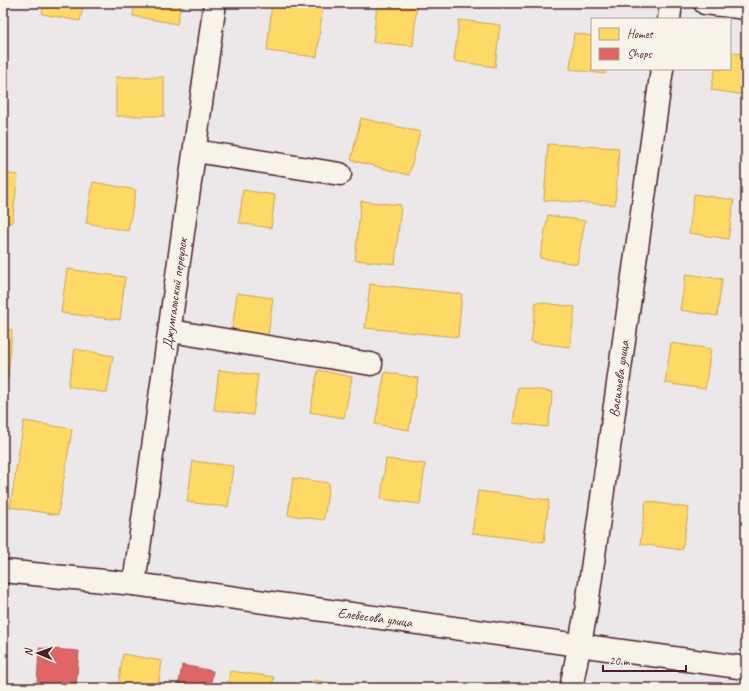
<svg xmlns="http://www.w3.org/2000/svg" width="749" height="691" viewBox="0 0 749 691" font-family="Caveat,sans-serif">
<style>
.homes{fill:#ffd966;stroke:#c9a154}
.shops{fill:#e06666;stroke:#b35154}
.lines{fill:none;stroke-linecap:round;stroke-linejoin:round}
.street-casing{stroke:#4a1f2b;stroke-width:25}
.primary-casing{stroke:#4a1f2b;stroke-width:25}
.street{stroke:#f7f3e8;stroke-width:22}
.primary{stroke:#f7f3e8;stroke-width:22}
.labels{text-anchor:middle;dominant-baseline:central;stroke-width:4;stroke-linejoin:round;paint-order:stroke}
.street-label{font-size:14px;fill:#4a1f2b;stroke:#f7f3e8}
</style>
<rect width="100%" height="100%" fill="#ece8e9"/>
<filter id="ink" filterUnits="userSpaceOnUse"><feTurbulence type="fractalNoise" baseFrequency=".025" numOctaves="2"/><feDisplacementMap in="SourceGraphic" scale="8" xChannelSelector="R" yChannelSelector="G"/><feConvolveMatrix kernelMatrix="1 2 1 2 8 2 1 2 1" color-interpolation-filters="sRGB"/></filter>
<g filter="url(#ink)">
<g class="homes">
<path d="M 44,3 L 84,3 L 80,21 L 42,14 Z"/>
<path d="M 135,3 L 181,3 L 177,24 L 133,16 Z"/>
<path d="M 272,3 L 323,3 L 317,57 L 267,51 Z"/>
<path d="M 377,3 L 417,3 L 413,46 L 373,42 Z"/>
<path d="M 459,20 L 500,25 L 495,67 L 454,61 Z"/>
<path d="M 574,33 L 592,36 L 592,69 L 605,69 L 605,74 L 570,69 Z"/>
<path d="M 730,52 L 746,55 L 746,95 L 711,90 L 715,69 L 730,69 Z"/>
<rect x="116" y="77" width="48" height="39"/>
<path d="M 361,118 L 420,132 L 409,175 L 351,160 Z"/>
<path d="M 548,144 L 619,148 L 615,205 L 544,200 Z"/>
<path d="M 3,173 L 18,175 L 12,223 L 3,222 Z"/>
<path d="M 93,182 L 136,190 L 128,231 L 86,223 Z"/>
<path d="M 243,190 L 275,195 L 271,228 L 239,223 Z"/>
<path d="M 694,194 L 734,200 L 728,239 L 689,233 Z"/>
<path d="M 361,201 L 401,205 L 395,264 L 355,260 Z"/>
<path d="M 548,215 L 585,221 L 577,264 L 540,258 Z"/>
<path d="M 67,269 L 125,277 L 120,320 L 61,313 Z"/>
<path d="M 686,274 L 722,279 L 717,316 L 680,310 Z"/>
<path d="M 370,284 L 462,294 L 458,337 L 365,328 Z"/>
<path d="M 237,293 L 273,298 L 268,335 L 232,330 Z"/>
<path d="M 536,302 L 575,307 L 570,347 L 531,342 Z"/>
<path d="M 3,329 L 12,330 L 8,378 L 3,377 Z"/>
<path d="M 671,343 L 711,349 L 705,389 L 665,383 Z"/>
<path d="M 75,349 L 113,356 L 107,393 L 68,386 Z"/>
<path d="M 219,370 L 258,375 L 253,415 L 214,410 Z"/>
<path d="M 318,370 L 352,377 L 344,418 L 310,412 Z"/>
<path d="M 385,372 L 418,378 L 409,430 L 375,424 Z"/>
<path d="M 518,387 L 553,392 L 548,427 L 513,423 Z"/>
<path d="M 24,421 L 72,429 L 58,515 L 10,507 Z"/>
<path d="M 386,459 L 425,464 L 420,504 L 381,499 Z"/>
<path d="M 193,461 L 233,466 L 228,507 L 187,502 Z"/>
<path d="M 293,478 L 329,483 L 324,520 L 288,515 Z"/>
<path d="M 478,491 L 549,500 L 544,542 L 472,533 Z"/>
<path d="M 646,501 L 689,508 L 682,550 L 640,544 Z"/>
<path d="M 123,654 L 162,661 L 158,688 L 118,687 Z"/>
<path d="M 230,671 L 274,677 L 272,688 L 227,688 Z"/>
<path d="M 313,680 L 350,686 L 350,688 L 312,688 Z"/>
</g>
<g class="shops">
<path d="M 39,648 L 79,651 L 76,687 L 37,685 Z"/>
<path d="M 182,665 L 213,671 L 210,688 L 178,688 Z"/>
<path d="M 488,685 L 507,688 L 488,688 Z"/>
</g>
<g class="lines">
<g class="street-casing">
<g id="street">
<path d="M 705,3 L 746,8"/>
<path d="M 669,19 L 671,3"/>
<path d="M 195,151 L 340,174"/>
<path d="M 171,331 L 371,364"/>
<path id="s1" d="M 134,584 L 215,3"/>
<path id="s2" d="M 571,688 L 586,612 L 662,69"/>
</g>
</g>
<g class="primary-casing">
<g id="primary">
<path id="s3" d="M 3,571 L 134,584 L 746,668"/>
</g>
</g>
<use href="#street" class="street"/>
<use href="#primary" class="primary"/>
</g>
</g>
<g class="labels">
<g class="street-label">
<text stroke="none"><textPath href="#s1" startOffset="293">Джумгальский переулок</textPath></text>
<text stroke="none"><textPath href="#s2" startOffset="313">Васильева улица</textPath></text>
<text stroke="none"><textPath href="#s3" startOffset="375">Елебесова улица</textPath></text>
</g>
</g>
<rect width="749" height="691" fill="none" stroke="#f7f3e8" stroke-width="16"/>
<rect x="8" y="8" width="733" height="675" fill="none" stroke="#4a1f2b" stroke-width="1.5" filter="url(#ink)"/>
<rect x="591" y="18" width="140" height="52" fill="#f7f3e8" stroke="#b29e9c"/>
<rect x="599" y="28" width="20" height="12" fill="#ffd966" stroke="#b29e9c"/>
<text x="627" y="38" font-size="12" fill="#4a1f2b">Homes</text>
<rect x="599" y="48" width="20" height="12" fill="#e06666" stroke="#b29e9c"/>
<text x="627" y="58" font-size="12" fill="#4a1f2b">Shops</text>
<g transform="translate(38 653) rotate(272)" stroke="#f7f3e8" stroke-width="3" paint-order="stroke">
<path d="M0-3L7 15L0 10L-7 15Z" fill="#4a1f2b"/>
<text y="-6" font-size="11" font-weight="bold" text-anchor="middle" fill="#4a1f2b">N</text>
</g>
<path d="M603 665v6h83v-6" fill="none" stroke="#4a1f2b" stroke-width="2"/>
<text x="609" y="665" font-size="12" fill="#4a1f2b" stroke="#f7f3e8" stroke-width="3" paint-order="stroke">20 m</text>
</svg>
